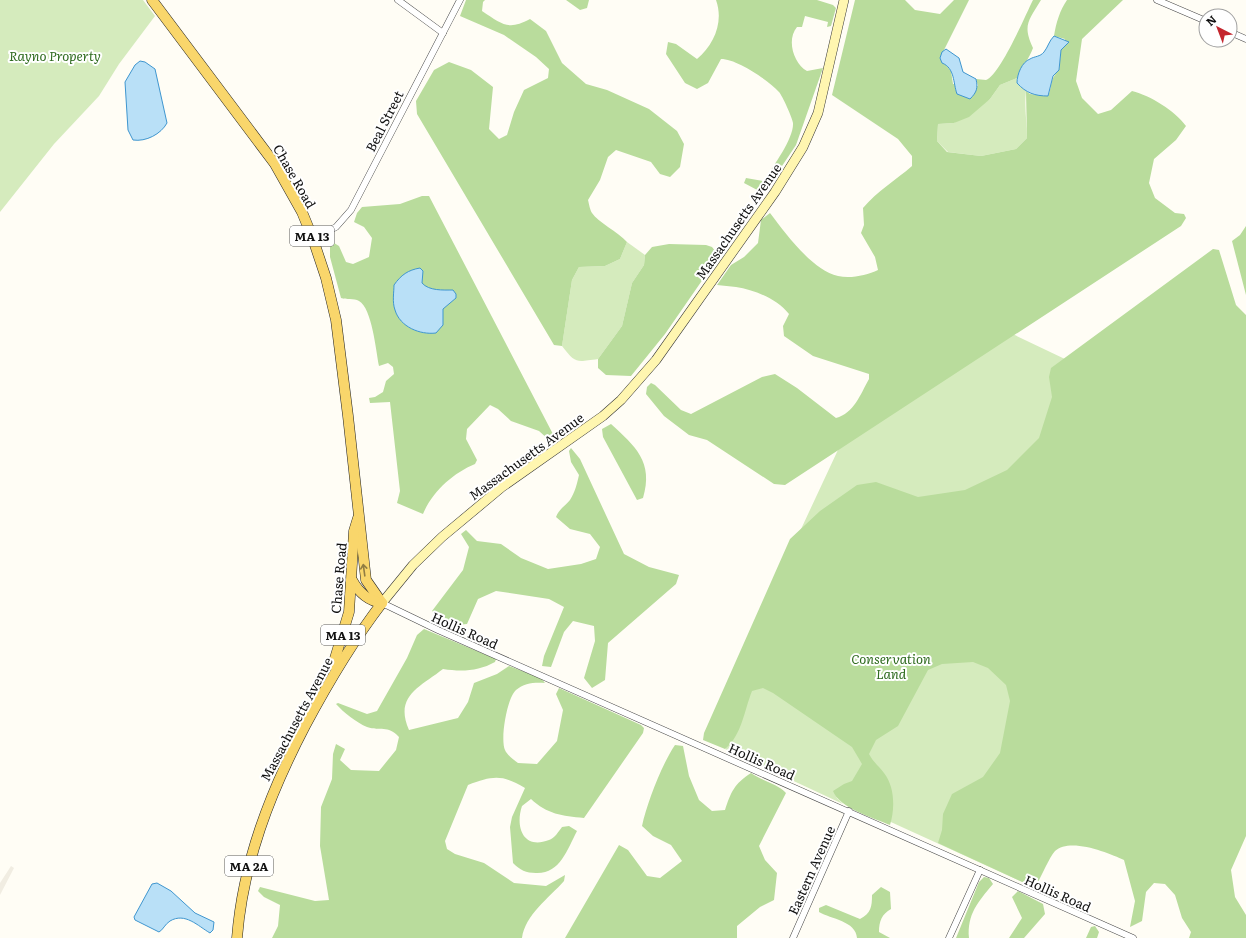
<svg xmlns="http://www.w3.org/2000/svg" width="1246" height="938" viewBox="0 0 1246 938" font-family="Literata,serif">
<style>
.green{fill:#d5ebbd}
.forest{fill:#b9dc9c}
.plaza{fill:#f1ede2}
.water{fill:#b9e0f7;stroke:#3f96cf}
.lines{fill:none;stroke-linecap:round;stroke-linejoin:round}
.minor-casing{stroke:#444;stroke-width:7}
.secondary-casing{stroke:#333;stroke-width:10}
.primary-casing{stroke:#222;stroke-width:11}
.minor{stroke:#fff;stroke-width:6}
.secondary{stroke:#fff6b0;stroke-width:9}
.primary{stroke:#f9d66b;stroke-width:10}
.oneway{stroke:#917d42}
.labels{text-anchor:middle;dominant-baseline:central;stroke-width:4;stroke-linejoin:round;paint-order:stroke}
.shield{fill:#fff;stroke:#585858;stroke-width:1}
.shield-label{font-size:12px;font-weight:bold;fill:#111}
.park-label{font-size:13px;font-style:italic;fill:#2f6b1f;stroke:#fff}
.street-label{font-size:13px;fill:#111;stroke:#fff}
</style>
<rect width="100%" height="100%" fill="#fffdf5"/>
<g class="green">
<path d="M 0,0 L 143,0 L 155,16 L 119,64 L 99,96 L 54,144 L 0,212 Z"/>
<path d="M 1017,78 L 1017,83 L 1026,91 C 1024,107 1027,122 1027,138 L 1016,149 L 981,156 L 948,152 L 937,141 L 938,124 L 954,123 L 990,99 L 1000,85 Z"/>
<path d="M 627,242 L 645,255 L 644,265 L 632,283 L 622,326 L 598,359 C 576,362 576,364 562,346 L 572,280 L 579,267 L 605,266 L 620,259 Z"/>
<path d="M 914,287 L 1067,360 L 1246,826 L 1081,801 L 1031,886 L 836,797 L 843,804 L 725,749 L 726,748 L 704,737 Z"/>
</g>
<g class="forest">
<path d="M 466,0 L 485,0 L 483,2 L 482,11 C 502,24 508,31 530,19 L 546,31 L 562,63 L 586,84 L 607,90 L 649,109 L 677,131 L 684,144 L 680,167 L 670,177 L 660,174 L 651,162 L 616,150 L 608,157 L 600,180 L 588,200 C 589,204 590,210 592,213 C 598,222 618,232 627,242 L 620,259 L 605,266 L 579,267 L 572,280 L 562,346 L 554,345 L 417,114 L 416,101 L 434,70 L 449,62 L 471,70 L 493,87 L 489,129 L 499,139 L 507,135 L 514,112 L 524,90 L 548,78 L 549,69 L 536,57 L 504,35 L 460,16 Z"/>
<path d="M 566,0 L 589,0 L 587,8 L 580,10 Z"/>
<path d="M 716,0 L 817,0 L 833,5 L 836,8 L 831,26 L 827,27 L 828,22 L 805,16 L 802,27 L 797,27 C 786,40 794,64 807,71 L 823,68 L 796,145 L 766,190 L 761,192 L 744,183 L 746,178 L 763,181 L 766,178 C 774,165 794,138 793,123 C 793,119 782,95 779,92 C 768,80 737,59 721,59 L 708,83 L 697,89 L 685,83 L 666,54 L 668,42 L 676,44 L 697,59 C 714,45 724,22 716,0 Z"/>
<path d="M 855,0 L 905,0 L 915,10 L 940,14 L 954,0 L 969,0 L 940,58 L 951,71 L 953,84 L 978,86 L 976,79 C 979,79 983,80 986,80 C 1000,75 1025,16 1033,0 L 1041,0 C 1029,20 1022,25 1033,48 C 1029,59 1022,67 1017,78 L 1000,85 L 990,99 L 969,117 L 954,123 L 938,124 L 937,141 L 947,152 L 981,156 L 1016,149 L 1027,138 L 1026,91 L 1030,94 L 1048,96 C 1053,85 1049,80 1059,70 L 1061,50 L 1065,39 L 1054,36 C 1056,23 1060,10 1067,0 L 1123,0 L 1082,39 L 1076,81 L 1082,98 L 1098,114 L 1111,110 L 1132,91 C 1151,96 1174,110 1186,126 L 1176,140 L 1154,159 L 1149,183 L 1155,198 L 1175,213 L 1184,214 L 1186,218 L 1181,226 L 785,485 L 774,484 L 707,440 L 689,435 L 664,416 L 646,394 L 647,387 L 651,383 L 655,385 L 681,410 L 691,414 L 762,377 L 775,374 L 797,388 L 836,418 C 854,413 860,395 869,379 L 869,374 L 813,356 L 784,336 L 783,326 L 789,314 C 777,299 755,290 736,287 C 730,286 723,286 717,285 L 731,265 L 744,257 L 758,243 L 761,220 L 770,213 C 786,234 812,270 838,276 C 851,279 867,275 878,270 L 875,257 L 861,233 L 864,225 L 863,208 C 877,191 896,180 912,166 L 912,156 L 898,139 L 832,95 Z"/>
<path d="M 422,196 L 429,196 L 555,438 L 549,440 L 539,431 L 511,421 L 498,409 L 490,405 L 467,429 L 466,439 L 477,460 L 475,464 C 453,473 432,492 423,514 L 397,503 L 400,491 L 390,402 L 370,403 L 369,398 L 375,397 L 383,392 L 386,381 L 394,374 L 393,367 L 388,363 L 379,366 C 376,351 372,308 359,301 C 354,298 346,300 341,298 L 330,257 L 330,247 L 334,243 L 339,246 L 346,262 L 353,264 L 369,257 L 372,238 L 364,227 L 354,222 L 357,213 L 362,207 L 400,204 Z"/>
<path d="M 1246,226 L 1246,295 L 1232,241 L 1240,235 Z"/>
<path d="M 669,244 L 706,245 L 712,247 L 719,256 L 665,334 L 631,376 L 606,375 L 598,368 L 598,359 L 622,326 L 632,283 L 644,265 L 645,255 L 652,247 Z"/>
<path d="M 1213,249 L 1219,250 L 1236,305 L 1246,315 L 1246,836 L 1231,870 L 1235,897 L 1246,915 L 1246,938 L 1189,938 L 1191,932 L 1182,918 L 1175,895 L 1165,884 L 1154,883 L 1146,892 L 1142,921 L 1130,927 L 1135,901 L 1124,860 C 1109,853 1070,837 1055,851 C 1049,858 1042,875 1037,884 L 1031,886 L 938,843 L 942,830 L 943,814 L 952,794 L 983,777 L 1000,753 L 1010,701 L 1006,685 L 988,668 L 973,662 L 942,664 L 928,670 L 898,726 L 876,740 L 869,754 C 873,762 879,766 884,773 C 895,787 895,809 890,825 C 874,818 839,808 833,791 L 844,784 L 852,781 L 862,764 L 852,747 L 773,693 L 763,688 L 752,691 C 744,711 742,735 725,749 L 703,740 L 704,733 L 790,539 L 820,511 L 857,485 L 876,482 L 918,497 L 965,490 L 1007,470 L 1039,438 L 1052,397 L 1049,377 L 1051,368 Z"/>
<path d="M 611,424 C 635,446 654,462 643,498 L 637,500 L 603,437 L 602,429 Z"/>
<path d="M 571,448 L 580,459 L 624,554 L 649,567 L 679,575 L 676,584 L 608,643 L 605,680 L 592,688 L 584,678 L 595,641 L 594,626 L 573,621 L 564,632 L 551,667 L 542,666 L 544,656 L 564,607 L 549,599 L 496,591 L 478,599 L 467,624 L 456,625 L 432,611 L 463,570 L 469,547 L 461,534 L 466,530 L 477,541 L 501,544 L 521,558 L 548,569 L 581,564 L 596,559 L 600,547 L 590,534 L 570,529 L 556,517 C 559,509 565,506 570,500 C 575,492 577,484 579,475 L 571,462 L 569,451 Z"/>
<path d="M 424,629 L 496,659 L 495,662 C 479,671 462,672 443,669 C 420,687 394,696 409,730 L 458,718 L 468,702 L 474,683 L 497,674 L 509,666 L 541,678 L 545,683 C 535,682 524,683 516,690 C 507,698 500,739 505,750 C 507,755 514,760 518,763 L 537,764 L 557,741 L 563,710 L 556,694 L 559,688 L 641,725 L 644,728 L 643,733 L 584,818 C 562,816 547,814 531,799 L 522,806 C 515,827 523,850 549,840 C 554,839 559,831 562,827 L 569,826 L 577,831 C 567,850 560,874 536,873 C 526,873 520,870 513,863 L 510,827 L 512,817 L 525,788 C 502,774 492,776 468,785 L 445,841 L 447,849 L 455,854 L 484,863 L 514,883 L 546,886 L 565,875 L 564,881 C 549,898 525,915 522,938 L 272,938 L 278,926 L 280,905 L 264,897 L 258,891 L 260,887 L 315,901 L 329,900 L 320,846 L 321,807 L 332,779 L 333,754 L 336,744 L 345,749 L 340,760 L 351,770 L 379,771 L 396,750 L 399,737 C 387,724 381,732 367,727 C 357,723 343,712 336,704 L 338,703 L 367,714 L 377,711 L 407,658 L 417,635 Z"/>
<path d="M 675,745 L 683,746 L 689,776 L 699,800 L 712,811 L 725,810 C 731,792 734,784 751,773 C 762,781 778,784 786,793 L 759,846 L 765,860 L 777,873 L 774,900 L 760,907 L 737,926 L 737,938 L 565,938 L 619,845 L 628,850 L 647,876 L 660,878 L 682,861 L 671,845 L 653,836 L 642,826 C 647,803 662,764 675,745 Z"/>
<path d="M 984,877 L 989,878 L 993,884 C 978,902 967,914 969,938 L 956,938 L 979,882 Z"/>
<path d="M 881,887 L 890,892 L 891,909 C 882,914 879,921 879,932 L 890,938 L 857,938 C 856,921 831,919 819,912 L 819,908 L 826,905 L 860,919 C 871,913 872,907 872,895 Z"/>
<path d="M 1018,891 L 1043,904 L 1045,914 L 1024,938 L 1009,938 L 1022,918 L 1012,897 Z"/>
<path d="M 1095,926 L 1099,932 L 1097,938 L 1086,938 L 1091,927 Z"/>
</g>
<path class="plaza" d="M 11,866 L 14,868 L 0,895 L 0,883 Z"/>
<g class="water">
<path d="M 1054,36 L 1069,42 L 1061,50 L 1059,70 L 1053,76 L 1048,96 C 1035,96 1026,93 1017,83 C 1017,74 1022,62 1030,59 C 1035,56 1040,57 1044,52 C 1048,47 1049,41 1054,36 Z"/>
<path d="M 946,49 L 959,58 L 963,72 L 976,79 C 978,88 977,92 970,99 L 957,94 C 953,83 955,68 942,63 L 940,58 L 942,52 Z"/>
<path d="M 140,61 L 145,62 L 155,69 L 167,123 C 161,134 146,142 133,140 L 128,130 L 125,82 L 135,65 Z"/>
<path d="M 420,268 L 423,271 L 422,283 C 429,291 443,290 453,290 L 456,294 L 456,298 L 443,309 L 443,325 L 436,333 C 420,335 400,327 395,310 C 392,302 394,292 394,285 C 401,275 408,270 420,268 Z"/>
<path d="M 157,883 L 171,891 L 195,913 L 214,922 L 213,930 L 210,933 C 198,926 185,912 170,921 C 165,924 163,930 159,932 L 135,920 L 134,917 L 152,884 Z"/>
</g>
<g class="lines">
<g class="minor-casing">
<g id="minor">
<path d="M 398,0 L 443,33"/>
<path d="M 1157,0 L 1206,21"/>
<path d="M 1230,32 L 1246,39"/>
<path d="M 313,239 L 336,227 L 351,210 L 460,0"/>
<path d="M 382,603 L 438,630 L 1133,938"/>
<path d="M 793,938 L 849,811"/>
<path d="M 949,938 L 980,870"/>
</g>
</g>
<g class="secondary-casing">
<path id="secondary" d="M 382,603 L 413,565 L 442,537 L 502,487 L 603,416 L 621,400 L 656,360 L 775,192 L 803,147 L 818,113 L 844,0"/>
</g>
<g class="primary-casing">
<g id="primary">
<path d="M 152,0 L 275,164 L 302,212 L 313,239 L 326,278 L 336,320 L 348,416 L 366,580 L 382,603"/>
<path d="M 352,580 C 359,593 368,601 382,603"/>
<path d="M 333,665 L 349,612 L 354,531 L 358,518"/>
<path d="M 237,938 C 243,862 270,793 305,726 C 328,683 352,642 382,603"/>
</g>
</g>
<use href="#minor" class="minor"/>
<use href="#secondary" class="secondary"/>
<use href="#primary" class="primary"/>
</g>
<defs><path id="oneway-shaft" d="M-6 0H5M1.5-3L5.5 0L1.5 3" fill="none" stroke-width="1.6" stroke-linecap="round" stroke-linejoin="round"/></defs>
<use class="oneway" href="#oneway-shaft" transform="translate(364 570) rotate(-98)"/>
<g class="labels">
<g class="shield">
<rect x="290" y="226" width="44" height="20" rx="3"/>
<rect x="321" y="625" width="44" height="20" rx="3"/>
<rect x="225" y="856" width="48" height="20" rx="3"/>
</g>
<g class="shield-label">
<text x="312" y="236">MA 13</text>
<text x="343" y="635">MA 13</text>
<text x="249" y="866">MA 2A</text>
</g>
<g class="park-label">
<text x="55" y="55">Rayno Property</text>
<text x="891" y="658">Conservation<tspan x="891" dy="15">Land</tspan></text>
</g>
<g class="street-label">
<text transform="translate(384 121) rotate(-63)">Beal Street</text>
<text transform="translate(295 176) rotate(60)">Chase Road</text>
<text transform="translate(738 221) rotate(-55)">Massachusetts Avenue</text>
<text transform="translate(526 456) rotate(-36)">Massachusetts Avenue</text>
<text transform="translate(338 578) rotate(-85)">Chase Road</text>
<text transform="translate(465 630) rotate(24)">Hollis Road</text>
<text transform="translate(296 719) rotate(-62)">Massachusetts Avenue</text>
<text transform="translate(762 761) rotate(24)">Hollis Road</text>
<text transform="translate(811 870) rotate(-66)">Eastern Avenue</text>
<text transform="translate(1058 893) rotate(24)">Hollis Road</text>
</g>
</g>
<g transform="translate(1218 28) rotate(318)"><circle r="19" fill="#ffffff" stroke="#a0a0a0"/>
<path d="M0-3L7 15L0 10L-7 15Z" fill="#c4262e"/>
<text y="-6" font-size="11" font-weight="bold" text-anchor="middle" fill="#111111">N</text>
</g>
</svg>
